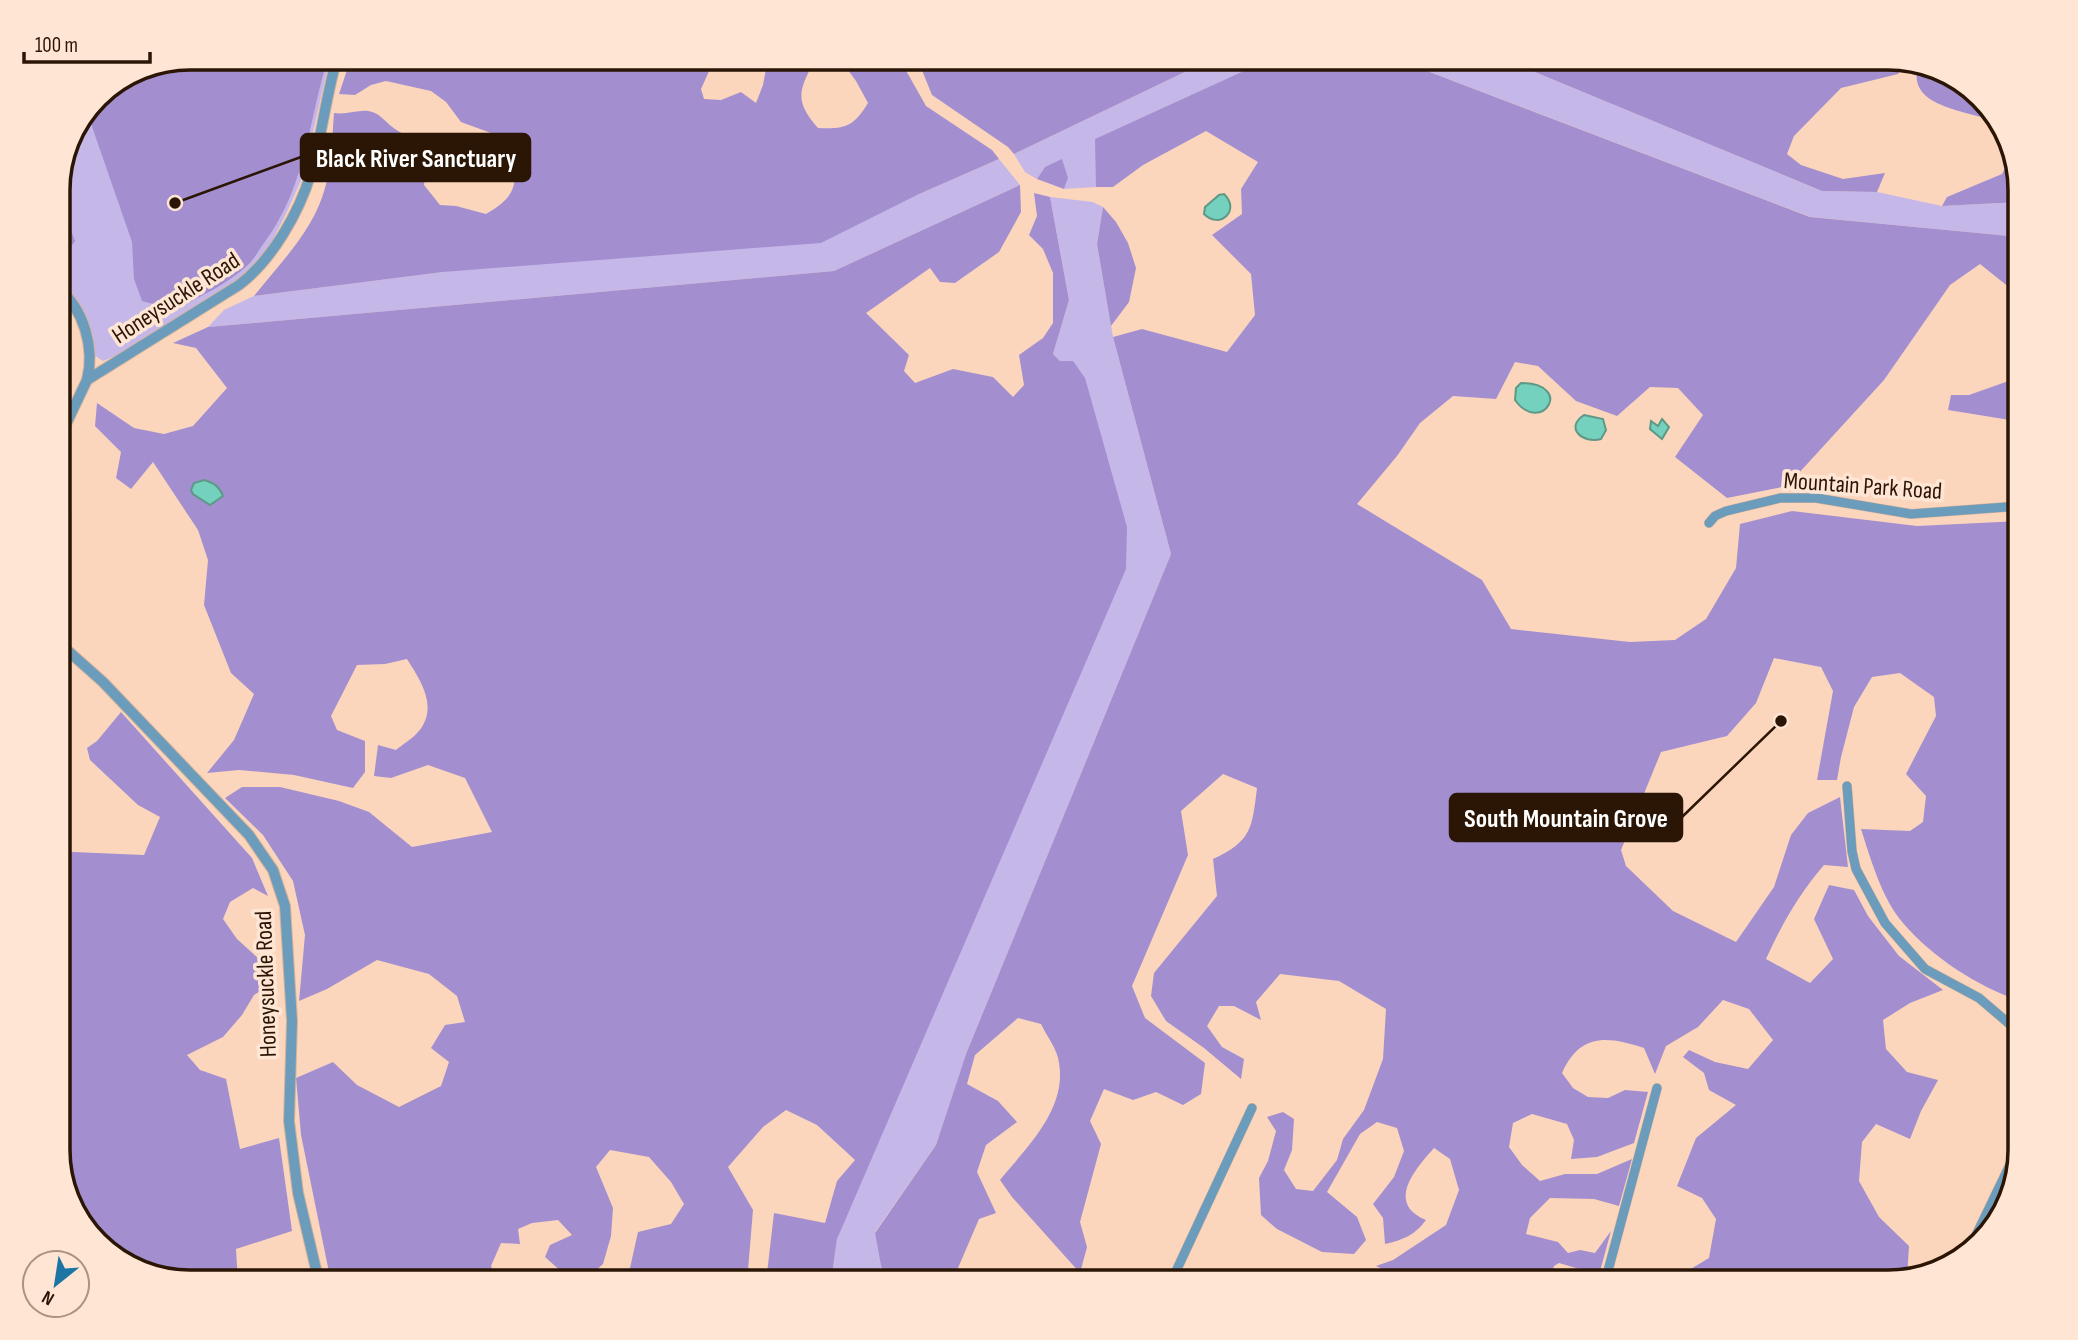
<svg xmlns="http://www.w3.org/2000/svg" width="2078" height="1340" viewBox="0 0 2078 1340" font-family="'Sofia Sans Condensed',sans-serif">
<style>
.green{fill:#c5b7e8}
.forest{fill:#a38fd0}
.water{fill:#73d1bd;stroke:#5d9986;stroke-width:2}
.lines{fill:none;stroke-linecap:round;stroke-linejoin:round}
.minor-casing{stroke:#d6b39b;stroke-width:10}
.tertiary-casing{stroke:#d6b39b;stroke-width:12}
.minor{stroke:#6c9cbc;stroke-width:9}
.tertiary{stroke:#6c9cbc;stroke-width:10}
.labels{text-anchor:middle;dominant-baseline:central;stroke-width:7;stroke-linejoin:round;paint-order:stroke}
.street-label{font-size:24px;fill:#2b1605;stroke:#ffe6d4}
.rim{fill:none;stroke:#2b1605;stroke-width:3.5}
.leader{fill:none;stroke:#2b1605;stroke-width:2.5}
.callout-dot{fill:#2b1605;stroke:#ffe6d4;stroke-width:2.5}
.callout{fill:#2b1605;stroke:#2b1605;stroke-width:2.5}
.callout-label{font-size:26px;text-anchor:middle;font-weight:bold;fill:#fff}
</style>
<rect width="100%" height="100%" fill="#fbd6bc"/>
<g class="green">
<path d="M 190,58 L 330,58 L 303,176 L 286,214 L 272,241 L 256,263 L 237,281 L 120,354 L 103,361 L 94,355 L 58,283 L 58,182 L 97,96 L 140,68 Z"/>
<path d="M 1214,58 L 1272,58 L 1096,139 L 1096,187 L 1064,189 L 1068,178 L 1045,167 L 1037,179 L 1025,172 L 1014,154 Z"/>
<path d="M 1393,58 L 1501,58 L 1822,191 L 1877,192 L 1942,206 L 2020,202 L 2020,237 L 1811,217 Z"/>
<path d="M 999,159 L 1020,185 L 834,271 L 208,327 L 224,310 L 254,296 L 443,272 L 917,195 Z"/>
<path d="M 1050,197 L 1093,202 L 1103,207 L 1097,244 L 1113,337 L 1171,554 L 966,1054 L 936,1145 L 875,1232 L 881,1266 L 887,1282 L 831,1282 L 837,1239 L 1060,361 L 1053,354 L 1069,300 Z"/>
</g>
<g class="forest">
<path d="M 190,58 L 328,58 C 308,122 306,187 264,243 C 259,250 254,259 248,265 C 228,284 200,296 176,310 L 142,301 L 134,279 L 132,242 L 88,115 L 97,96 L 140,68 Z"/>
<path d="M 351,58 L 715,58 L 701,89 L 704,99 L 721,100 L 741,92 L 756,103 L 763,85 L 768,58 L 811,58 L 814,62 C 798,91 795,102 818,128 C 846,129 853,127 868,103 L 856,81 L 839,58 L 899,58 L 926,106 L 992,150 L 999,159 L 917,195 L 821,243 L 443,272 L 254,296 C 280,263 314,230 325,188 C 332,165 332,138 334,113 C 346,115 357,110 368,111 C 378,112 384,120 391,126 C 406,138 420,140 438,138 L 426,166 L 424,185 L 440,205 L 456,206 L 486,214 C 515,197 515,189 517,156 L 491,133 L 461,122 L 446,102 L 431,91 L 386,81 L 371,85 L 355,95 L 339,94 Z"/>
<path d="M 917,58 L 1214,58 L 1014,154 L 1008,147 L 932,95 Z"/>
<path d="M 1272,58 L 1393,58 L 1810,217 L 2020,237 L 2020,296 L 1980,264 L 1950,285 L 1884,380 L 1787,486 L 1727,498 L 1675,457 L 1703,415 L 1678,388 L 1650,387 L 1617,416 L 1576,401 L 1538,366 L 1515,362 L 1496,399 L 1453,396 L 1420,423 L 1397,456 L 1357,504 L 1482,580 L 1511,629 L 1630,642 L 1675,640 L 1706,619 L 1736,568 L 1740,524 L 1792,511 L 1917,526 L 2020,521 L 2020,1001 C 1977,986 1933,958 1903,923 C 1882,899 1871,860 1861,829 L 1910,831 L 1923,822 L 1926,796 L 1906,774 L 1936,716 L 1934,697 L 1900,673 L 1872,677 L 1854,707 L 1841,757 L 1837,780 L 1817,780 L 1833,691 L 1821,667 L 1774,658 L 1756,703 L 1727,736 L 1661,752 L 1621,850 L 1626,866 L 1673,911 L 1736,942 L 1774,887 L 1791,835 L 1808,813 L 1840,797 L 1848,867 L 1824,865 C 1799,894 1782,924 1766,959 L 1810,983 L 1833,959 L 1814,919 L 1829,885 L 1854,890 L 1868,916 L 1899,956 L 1943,990 L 1910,1003 L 1883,1020 L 1886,1049 L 1907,1072 L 1938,1080 L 1921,1111 L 1910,1139 L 1876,1124 L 1862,1142 L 1859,1181 L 1879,1217 L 1909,1246 L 1907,1277 L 1888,1282 L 1650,1282 L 1652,1279 L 1684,1273 L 1709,1258 L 1716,1219 L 1702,1198 L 1677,1186 L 1696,1138 L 1736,1105 L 1709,1090 L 1704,1073 L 1683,1057 L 1689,1050 L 1715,1062 L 1748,1069 L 1773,1040 L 1749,1009 L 1723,1000 L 1698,1027 L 1666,1046 L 1655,1074 L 1644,1048 C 1607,1036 1580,1033 1562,1073 L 1573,1088 L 1588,1097 L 1608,1098 L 1625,1090 L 1648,1092 L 1634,1143 L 1597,1157 L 1571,1159 L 1574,1140 L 1567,1124 L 1532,1114 L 1513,1123 L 1509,1147 L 1522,1165 L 1540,1181 L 1565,1174 L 1597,1174 L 1632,1159 L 1619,1206 L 1594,1199 L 1550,1198 L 1530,1218 L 1526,1234 L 1558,1242 L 1568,1253 L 1580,1250 L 1595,1253 L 1611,1231 L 1599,1275 L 1559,1263 L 1554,1266 L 1549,1282 L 1410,1282 L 1376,1266 L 1393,1260 L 1446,1225 L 1459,1190 L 1450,1159 L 1434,1148 C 1414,1170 1386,1204 1426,1220 C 1415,1235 1403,1240 1385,1244 L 1383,1218 L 1373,1204 L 1394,1177 L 1404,1151 L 1397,1128 L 1377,1122 L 1360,1134 L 1327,1192 L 1357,1217 L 1366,1240 L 1354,1254 L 1322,1252 L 1277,1229 L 1261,1215 L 1259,1178 L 1268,1161 L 1276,1131 L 1267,1117 L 1283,1112 L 1294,1119 L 1292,1150 L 1284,1170 L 1296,1189 L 1313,1191 L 1337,1160 L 1343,1139 L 1364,1110 L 1383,1059 L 1386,1009 L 1339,981 L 1280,974 L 1256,1002 L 1261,1020 L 1234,1006 L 1219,1006 L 1207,1026 L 1222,1047 L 1244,1059 L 1241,1079 L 1204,1048 L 1166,1021 L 1151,996 L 1154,973 L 1217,896 L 1213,859 C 1252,841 1252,828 1257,788 L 1223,774 L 1181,811 L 1188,855 L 1132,986 L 1145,1018 L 1205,1063 L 1201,1094 L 1183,1105 L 1156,1092 L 1133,1100 L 1104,1089 L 1090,1121 L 1101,1144 L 1080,1222 L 1087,1247 L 1080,1273 L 1012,1197 L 1000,1180 C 1027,1147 1067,1109 1059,1063 C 1058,1050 1046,1035 1041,1024 L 1018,1018 L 975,1055 L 967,1084 L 998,1101 L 1017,1122 L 986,1145 L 977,1172 L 996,1213 L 979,1219 L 955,1275 L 958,1282 L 887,1282 L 881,1266 L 875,1233 L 936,1145 L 966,1054 L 1171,554 L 1113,337 L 1142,329 L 1227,352 L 1255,315 L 1251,274 L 1212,235 L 1242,214 L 1241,189 L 1258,162 L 1206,131 L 1143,165 L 1113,187 L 1096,187 L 1095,139 Z"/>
<path d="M 1501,58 L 1888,58 L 1905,63 L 1898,74 L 1841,88 L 1794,136 L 1787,154 L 1801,165 L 1843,179 L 1885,173 L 1877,192 L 1822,191 Z"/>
<path d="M 1918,67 L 1961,80 L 2002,124 C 1976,111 1906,110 1918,67 Z"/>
<path d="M 2011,157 L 2020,190 L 2020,202 L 1942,206 L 1947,197 L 2002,174 Z"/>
<path d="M 1062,159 L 1068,178 L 1064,189 L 1037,179 L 1045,167 Z"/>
<path d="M 1020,185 L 1021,212 L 999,252 L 955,283 L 940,282 L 930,268 L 866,313 L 909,355 L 904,371 L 915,383 L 953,369 L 993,377 L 1013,397 L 1024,385 L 1019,355 L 1043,338 L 1053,323 L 1053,273 L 1043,249 L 1029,235 L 1037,216 L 1034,193 L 1050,197 L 1069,300 L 1053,354 L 1060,361 L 1073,361 L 1085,378 L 1127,527 L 1126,569 L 837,1239 L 831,1282 L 766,1282 L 774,1213 L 825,1223 L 837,1181 L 855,1160 L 817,1125 L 786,1110 L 763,1127 L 728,1167 L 753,1210 L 747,1282 L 617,1282 L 630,1268 L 638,1232 L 671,1224 L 684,1204 L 671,1182 L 649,1157 L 610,1150 L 596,1167 L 613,1208 L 611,1236 L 603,1264 L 583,1282 L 567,1282 L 563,1273 L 545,1257 L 550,1245 L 572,1235 L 558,1220 L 532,1223 L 518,1229 L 520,1244 L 501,1243 L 491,1266 L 497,1282 L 331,1282 L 301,1135 L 296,1078 L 333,1062 L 357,1085 L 399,1107 L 441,1086 L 449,1062 L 431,1048 L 445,1025 L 465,1022 L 457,996 L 429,974 L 377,960 L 327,989 L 299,1001 L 305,935 L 293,881 L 263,835 L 225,798 L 242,787 L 280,787 L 339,801 L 369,812 L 412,847 L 492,832 L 465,778 L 428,765 L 391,778 L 374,776 L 378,745 L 396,750 C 403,744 412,739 418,732 C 439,708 421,681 407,659 L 385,664 L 357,665 L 331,716 L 337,730 L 365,741 L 365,772 L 353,788 L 294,775 L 239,770 L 207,773 L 234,740 L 254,694 L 231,673 L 204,605 L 208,560 L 198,530 L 153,462 L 131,489 L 116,478 L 121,452 L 95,426 L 97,403 L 134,428 L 164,434 L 193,426 L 227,388 L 196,348 L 173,343 L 208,327 L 834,271 Z"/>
<path d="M 58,196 L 75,241 L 58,265 Z"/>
<path d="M 1103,207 L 1116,222 L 1128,243 L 1136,268 L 1129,302 L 1111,326 L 1097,244 Z"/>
<path d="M 2020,375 L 2020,420 L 2016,421 L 1948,410 L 1951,395 L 1969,395 L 2017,378 Z"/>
<path d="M 121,712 L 252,858 L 268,896 L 253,888 L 230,902 L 223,919 L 237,939 L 269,968 L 276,981 L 254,995 L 242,1015 L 223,1037 L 187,1055 L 200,1070 L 226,1079 L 240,1149 L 279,1138 L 292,1231 L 236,1249 L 238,1282 L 190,1282 L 117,1260 L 75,1216 L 72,1206 L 76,1191 L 67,1188 L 58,1158 L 58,848 L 73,852 L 144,855 L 160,817 L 138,805 L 90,760 L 87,748 L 97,741 Z"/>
</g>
<g class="water">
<path d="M 1224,194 C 1241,210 1220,230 1204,214 L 1205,207 L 1219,195 Z"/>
<path d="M 1521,383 C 1576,384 1541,436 1515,400 L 1516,388 Z"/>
<path d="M 1584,415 L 1603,419 L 1606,430 L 1601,439 C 1583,444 1564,428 1584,415 Z"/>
<path d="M 1662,419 L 1669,427 L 1662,439 L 1650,429 L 1651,421 L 1658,426 Z"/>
<path d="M 204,480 C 214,483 219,486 223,496 L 210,505 L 193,494 L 191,490 L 194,483 Z"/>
</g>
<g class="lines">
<g class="minor-casing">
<g id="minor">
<path d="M 1709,523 L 1715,516 L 1726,511 L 1780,498 L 1816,498 L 1911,514 L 2020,506"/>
<path d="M 1847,786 L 1852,851 L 1856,869 L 1885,923 L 1925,969 L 1979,998 L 2020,1033"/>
<path d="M 1968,1252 L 2020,1144"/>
<path d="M 1171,1282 L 1252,1108"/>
<path d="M 1340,1282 L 1342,1275"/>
<path d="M 1605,1282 L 1657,1088"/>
</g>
</g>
<g class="tertiary-casing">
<g id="tertiary">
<path d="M 58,288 C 84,309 95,348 87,380"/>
<path d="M 58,441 L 87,380 L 239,285 C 272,260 299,213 311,173 C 322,135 326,96 337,58"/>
<path d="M 58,642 L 103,682 L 249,835 L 273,870 L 285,906 L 292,1021 L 289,1121 L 298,1193 L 319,1282"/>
</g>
</g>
<use href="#minor" class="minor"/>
<use href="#tertiary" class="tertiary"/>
</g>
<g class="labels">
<g class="street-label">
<text transform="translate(176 298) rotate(-33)">Honeysuckle Road</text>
<text transform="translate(1863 486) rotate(4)">Mountain Park Road</text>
<text transform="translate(266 984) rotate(-92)">Honeysuckle Road</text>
</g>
</g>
<path d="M0 0H2078V1340H0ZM190 70H1888A120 120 0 0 1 2008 190V1150A120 120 0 0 1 1888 1270H190A120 120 0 0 1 70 1150V190A120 120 0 0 1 190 70Z" fill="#ffe6d4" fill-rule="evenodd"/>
<path class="rim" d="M190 70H1888A120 120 0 0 1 2008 190V1150A120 120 0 0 1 1888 1270H190A120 120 0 0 1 70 1150V190A120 120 0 0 1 190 70Z"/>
<path class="leader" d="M175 203L301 157M1781 721L1682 817"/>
<g class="callout-dot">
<circle cx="175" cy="203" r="7"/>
<circle cx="1781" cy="721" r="7"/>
</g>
<g class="callout">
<rect x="301" y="134" width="229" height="47" rx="7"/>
<rect x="1450" y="794" width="232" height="47" rx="7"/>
</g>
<g class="callout-label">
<text x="416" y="167">Black River Sanctuary</text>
<text x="1566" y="827">South Mountain Grove</text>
</g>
<g transform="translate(56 1284) rotate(210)"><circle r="33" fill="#ffe6d4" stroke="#aa9381" stroke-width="2"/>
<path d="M0-5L12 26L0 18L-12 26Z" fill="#1c75a4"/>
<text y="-10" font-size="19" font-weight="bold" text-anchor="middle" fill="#2b1605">N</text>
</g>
<path d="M24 52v10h126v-10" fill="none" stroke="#2b1605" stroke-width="3.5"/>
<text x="35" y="52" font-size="21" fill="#2b1605" stroke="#ffe6d4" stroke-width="5" paint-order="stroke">100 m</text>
</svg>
